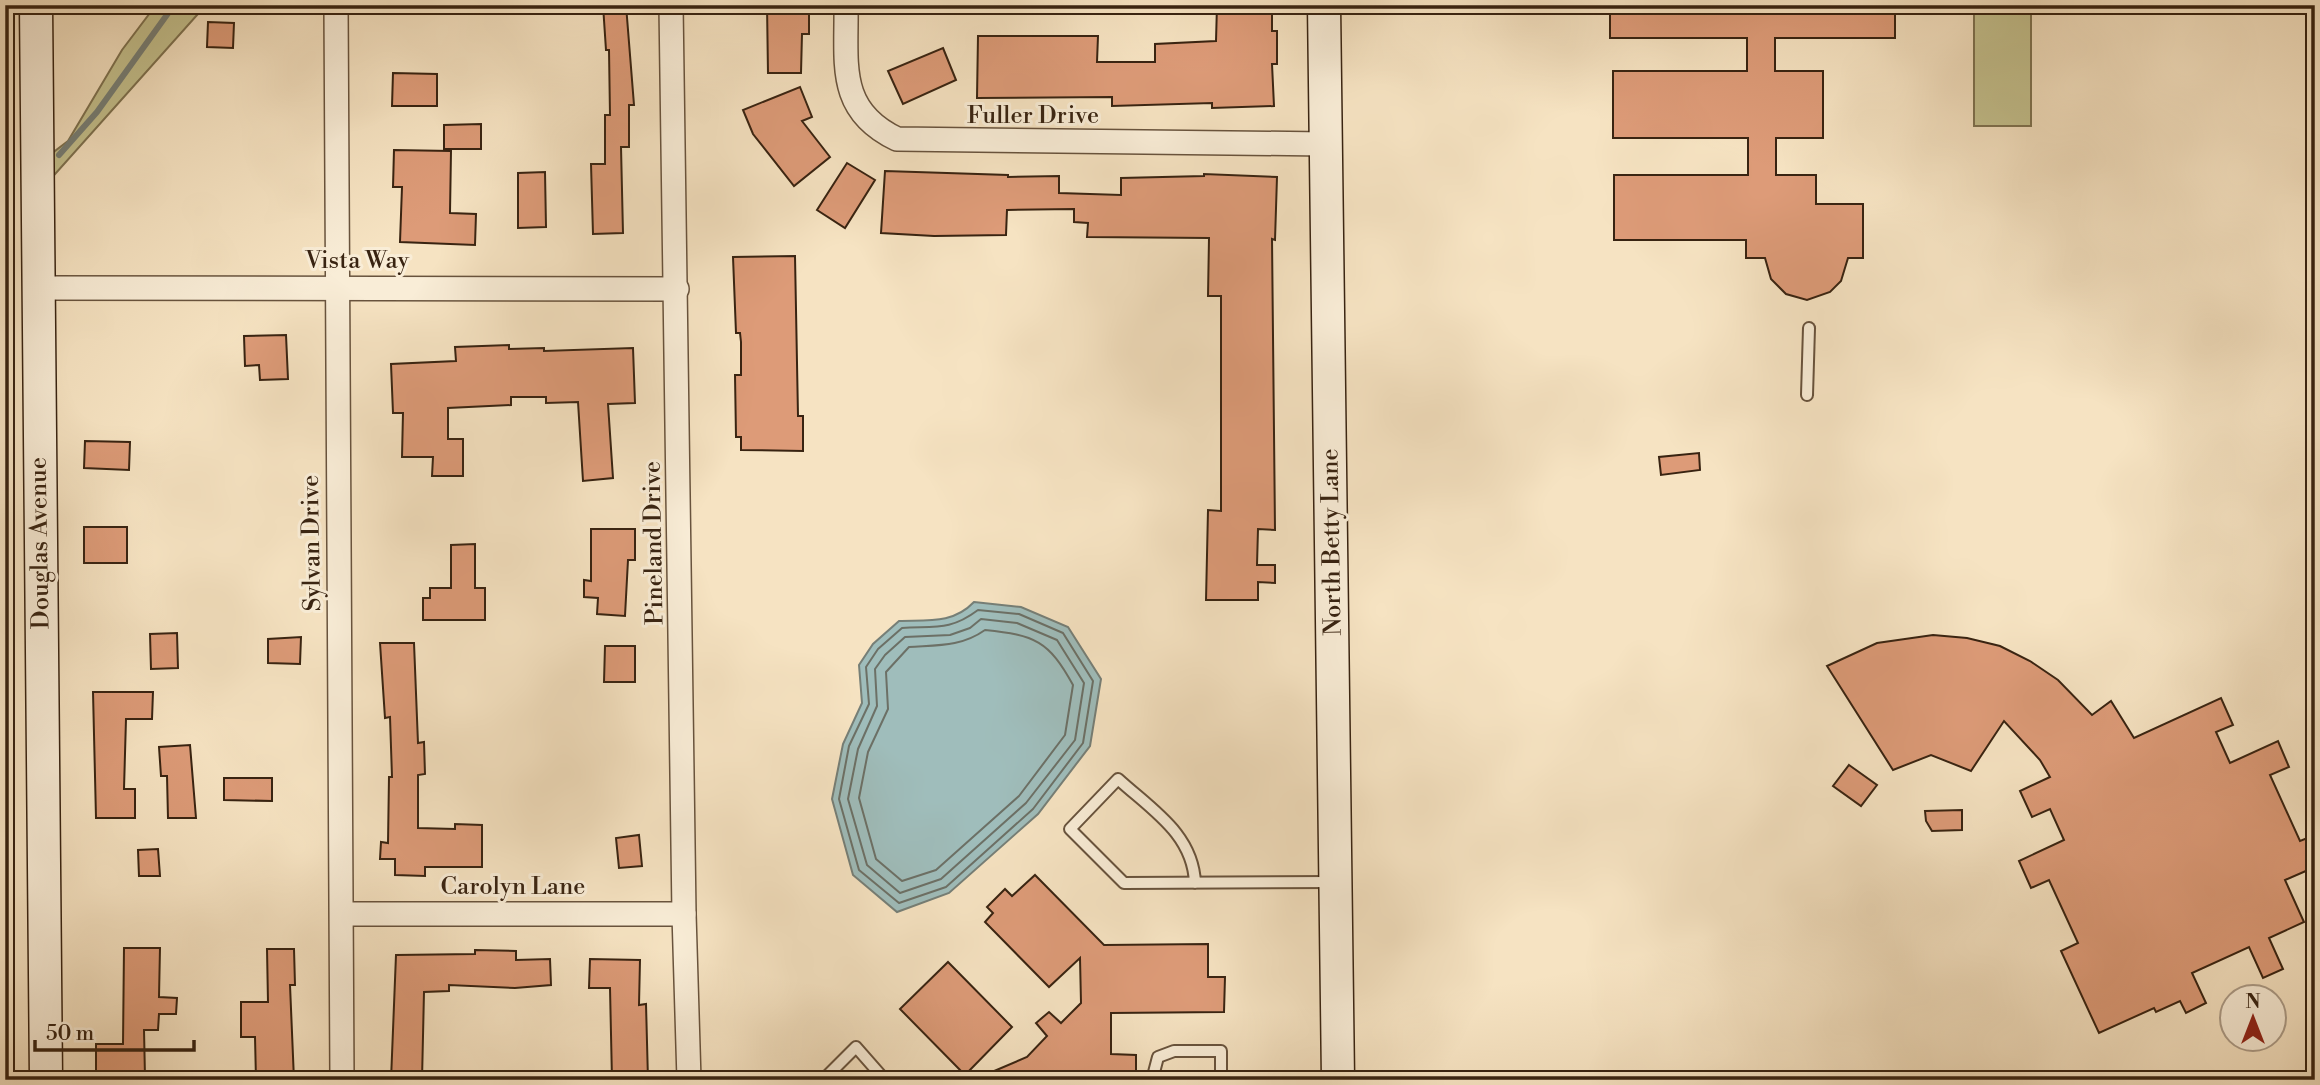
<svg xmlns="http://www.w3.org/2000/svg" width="2320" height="1085" viewBox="0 0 2320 1085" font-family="'Libre Bodoni',serif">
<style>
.green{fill:#c4c18e;stroke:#7e7250;stroke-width:2}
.water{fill:#9fbdbb;stroke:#767f77;stroke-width:2}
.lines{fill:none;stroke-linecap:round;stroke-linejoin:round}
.shore{stroke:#6c7066;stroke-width:2}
.stream{stroke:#767f77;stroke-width:6}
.building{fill:#dd9b78;stroke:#382311;stroke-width:2}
.lane-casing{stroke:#68533d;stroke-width:14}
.street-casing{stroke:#68533d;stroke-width:26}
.secondary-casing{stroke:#382311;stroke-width:35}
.lane{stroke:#f9edd7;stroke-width:10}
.street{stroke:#f9edd7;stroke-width:23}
.secondary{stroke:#f9edd7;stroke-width:32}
.labels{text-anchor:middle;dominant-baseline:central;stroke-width:6;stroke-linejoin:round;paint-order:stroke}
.street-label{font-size:24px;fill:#382311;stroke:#f9edd7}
</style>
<rect width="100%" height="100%" fill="#f6e3c2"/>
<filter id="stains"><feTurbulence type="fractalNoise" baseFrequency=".00286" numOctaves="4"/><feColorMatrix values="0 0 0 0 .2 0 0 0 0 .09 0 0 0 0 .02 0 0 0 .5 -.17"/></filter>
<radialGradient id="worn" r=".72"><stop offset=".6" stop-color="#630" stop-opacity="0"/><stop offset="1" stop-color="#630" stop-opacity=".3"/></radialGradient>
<g class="green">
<path d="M 156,5 L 206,5 L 48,182 L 47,157 L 68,141 L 122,50 Z"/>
<rect x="1974" y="12" width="57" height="114"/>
</g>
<path class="water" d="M 974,602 L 1021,607 L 1068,627 L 1101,679 L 1090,746 L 1038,814 L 949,893 L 897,912 L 853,875 L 832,799 L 843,744 L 862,703 L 859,665 L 873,644 L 899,621 C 928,620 953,624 974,602 Z"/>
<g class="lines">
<g class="shore">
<path d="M 978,610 L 1019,614 L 1063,633 L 1093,681 L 1083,743 L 1033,809 L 946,887 L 899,903 L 859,870 L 839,799 L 849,746 L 869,704 L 866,667 L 878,649 L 902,628 C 935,626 950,631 978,610 Z"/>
<path d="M 981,619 L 1017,623 L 1057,640 L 1084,683 L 1075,740 L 1026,803 L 941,879 L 900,893 L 867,865 L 848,799 L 858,749 L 877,706 L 875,669 L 885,655 L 905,637 L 950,635 L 970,628 Z"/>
<path d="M 985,630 C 1035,635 1049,641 1073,685 L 1065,735 L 1019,796 L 936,870 L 902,881 L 876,859 L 859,798 L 868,752 L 888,709 L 886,672 L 909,647 C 937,645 961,647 985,630 Z"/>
</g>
<g class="stream">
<path d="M 59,155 L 97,112 L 174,5"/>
<path d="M 5,202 L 9,200"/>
</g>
</g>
<g class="building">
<path d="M 603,5 L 626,5 L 634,105 L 629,105 L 629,147 L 621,147 L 623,233 L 593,234 L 591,164 L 605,164 L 605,115 L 610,115 L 609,50 L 606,50 Z"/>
<path d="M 767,5 L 809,5 L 809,34 L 802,34 L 801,73 L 768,73 Z"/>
<path d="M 1217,5 L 1272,5 L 1272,31 L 1277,31 L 1277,64 L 1272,64 L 1274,106 L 1212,108 L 1212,103 L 1112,106 L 1112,97 L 977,98 L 978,36 L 1098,36 L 1097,62 L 1155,62 L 1155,44 L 1216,41 Z"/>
<path d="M 1610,5 L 1895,5 L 1895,38 L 1775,38 L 1775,71 L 1823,71 L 1823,138 L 1776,138 L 1776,175 L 1816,175 L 1816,204 L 1863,204 L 1863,258 L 1848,258 L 1841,281 L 1830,292 L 1807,300 L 1786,294 L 1771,279 L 1765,258 L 1746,258 L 1746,240 L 1614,240 L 1614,175 L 1748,175 L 1748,138 L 1613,138 L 1613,71 L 1747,71 L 1747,38 L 1610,38 Z"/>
<path d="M 208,22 L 234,23 L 233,48 L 207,47 Z"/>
<path d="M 943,48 L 956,80 L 903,104 L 888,71 Z"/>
<path d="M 393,73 L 437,74 L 437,106 L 392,106 Z"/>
<path d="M 800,87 L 812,117 L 802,121 L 830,157 L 794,186 L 753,134 L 743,110 Z"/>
<path d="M 481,124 L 481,149 L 444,149 L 444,125 Z"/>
<path d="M 394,150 L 451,151 L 450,213 L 476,214 L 475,245 L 400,242 L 402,187 L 393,187 Z"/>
<path d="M 847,163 L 875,180 L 845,228 L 817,210 Z"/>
<path d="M 885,171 L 1008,175 L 1008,177 L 1059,176 L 1059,193 L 1121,195 L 1121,178 L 1204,176 L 1204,174 L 1277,177 L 1275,240 L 1272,239 L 1275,530 L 1258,529 L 1257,565 L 1275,565 L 1275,583 L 1258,582 L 1258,600 L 1206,600 L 1208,510 L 1221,511 L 1221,296 L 1208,296 L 1209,238 L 1087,237 L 1088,223 L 1074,222 L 1074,209 L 1007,210 L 1006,235 L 934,236 L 881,233 Z"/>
<path d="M 545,172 L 546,227 L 518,228 L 518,173 Z"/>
<path d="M 795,256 L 798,416 L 803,416 L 803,451 L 741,450 L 741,437 L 736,437 L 735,375 L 741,375 L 741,342 L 740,333 L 736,333 L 733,257 Z"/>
<path d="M 286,335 L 288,379 L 260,380 L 259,365 L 245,366 L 244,336 Z"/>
<path d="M 509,345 L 509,349 L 544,348 L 544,351 L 633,348 L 635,403 L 608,404 L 613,478 L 583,481 L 578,402 L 546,403 L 546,397 L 511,397 L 511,405 L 448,408 L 448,439 L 463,439 L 463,476 L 432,476 L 433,457 L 402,457 L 403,413 L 393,413 L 391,364 L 456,361 L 455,347 Z"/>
<path d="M 85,441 L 130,442 L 129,470 L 84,468 Z"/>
<path d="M 1699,453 L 1700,470 L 1661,475 L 1659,457 Z"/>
<rect x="84" y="527" width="43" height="36"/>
<path d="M 591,529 L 635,529 L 635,560 L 628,560 L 625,616 L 597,614 L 598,598 L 584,597 L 584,580 L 591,581 Z"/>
<path d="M 475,544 L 475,588 L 485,588 L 485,620 L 423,620 L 423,598 L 430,598 L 430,588 L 451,588 L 451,545 Z"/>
<path d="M 177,633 L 178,668 L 151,669 L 150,634 Z"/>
<path d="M 1933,635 L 1967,638 L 2000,646 L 2030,661 L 2058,680 L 2092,715 L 2111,701 L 2134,738 L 2221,698 L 2233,725 L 2216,732 L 2230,763 L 2278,741 L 2289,767 L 2270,775 L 2300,841 L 2315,835 L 2315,867 L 2285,880 L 2304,922 L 2269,938 L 2283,969 L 2263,978 L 2249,947 L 2192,973 L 2206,1003 L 2186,1013 L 2180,1001 L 2156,1012 L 2154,1008 L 2099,1033 L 2061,951 L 2078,943 L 2049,880 L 2031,888 L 2019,861 L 2064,840 L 2050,809 L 2032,817 L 2020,791 L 2050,777 L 2040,760 L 2004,721 L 1971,771 L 1931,755 L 1893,770 L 1827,666 L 1877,643 Z"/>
<path d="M 301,637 L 300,664 L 268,663 L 268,639 Z"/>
<path d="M 380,643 L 414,643 L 418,743 L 424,742 L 425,774 L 418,775 L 418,828 L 455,829 L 455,824 L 482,825 L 482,867 L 425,867 L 425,876 L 395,875 L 395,859 L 380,859 L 381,842 L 388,843 L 389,777 L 392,777 L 390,717 L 385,718 Z"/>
<path d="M 605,646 L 635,646 L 635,682 L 604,682 Z"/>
<path d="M 93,692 L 153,692 L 152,719 L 126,719 L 124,789 L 135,789 L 135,818 L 96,818 Z"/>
<path d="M 190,745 L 196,818 L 168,818 L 167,776 L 161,776 L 159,747 Z"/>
<path d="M 1849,765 L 1877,785 L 1861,806 L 1833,786 Z"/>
<path d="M 224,778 L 272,778 L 272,801 L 224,800 Z"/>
<path d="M 1962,810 L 1962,830 L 1932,831 L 1926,821 L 1925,811 Z"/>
<path d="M 639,835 L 642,866 L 619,868 L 616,838 Z"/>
<path d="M 158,849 L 160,876 L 139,876 L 138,850 Z"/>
<path d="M 1035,875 L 1104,945 L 1208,944 L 1208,977 L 1225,977 L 1224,1012 L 1111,1013 L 1111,1054 L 1136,1055 L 1136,1080 L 973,1080 L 1027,1057 L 1047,1036 L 1036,1023 L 1049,1012 L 1061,1023 L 1081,1003 L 1080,958 L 1049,987 L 985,922 L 993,913 L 987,907 L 1005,889 L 1012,896 Z"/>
<path d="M 124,948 L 160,948 L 159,997 L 177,998 L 176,1014 L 159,1014 L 158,1030 L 144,1030 L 145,1077 L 96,1078 L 96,1044 L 123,1044 Z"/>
<path d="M 267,949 L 294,949 L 295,985 L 290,985 L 294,1080 L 256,1080 L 255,1037 L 241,1037 L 241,1002 L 268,1002 Z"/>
<path d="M 475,950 L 516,951 L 516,960 L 550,959 L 551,985 L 515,988 L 449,985 L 449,991 L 424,992 L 422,1080 L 391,1080 L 396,955 L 475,954 Z"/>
<path d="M 590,959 L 640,960 L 639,1005 L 646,1004 L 648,1080 L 612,1080 L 610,988 L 589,988 Z"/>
<path d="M 948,962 L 1012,1027 L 965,1075 L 900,1009 Z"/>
</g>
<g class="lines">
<g class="lane-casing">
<g id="lane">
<path d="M 1807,395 L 1809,328"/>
<path d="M 1195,883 C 1193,834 1152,810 1118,779 L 1070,829 L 1124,883 L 1334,882"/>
<path d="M 823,1080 L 856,1047 L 885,1080"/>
<path d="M 1152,1080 L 1158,1057 L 1174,1051 L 1221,1051 L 1221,1080"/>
</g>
</g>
<g class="street-casing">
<g id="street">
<path d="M 336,5 L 342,1080"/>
<path d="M 671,5 L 684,914 L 689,1080"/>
<path d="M 846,5 C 847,63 836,110 897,139 L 1325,144"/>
<path d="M 37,288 L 677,289"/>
<path d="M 342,914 L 684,914"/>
</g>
</g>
<g class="secondary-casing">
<g id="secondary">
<path d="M 36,5 L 46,1080"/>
<path d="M 1324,5 L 1338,1080"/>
</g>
</g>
<use href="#lane" class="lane"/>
<use href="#street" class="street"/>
<use href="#secondary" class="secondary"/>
</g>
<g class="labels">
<g class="street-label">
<text x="1033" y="116">Fuller Drive</text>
<text x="357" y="261">Vista Way</text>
<text transform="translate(1332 542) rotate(-91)">North Betty Lane</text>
<text transform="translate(40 543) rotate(-91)">Douglas Avenue</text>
<text transform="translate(312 543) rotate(-91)">Sylvan Drive</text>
<text transform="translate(654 543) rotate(-91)">Pineland Drive</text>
<text x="513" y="887">Carolyn Lane</text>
</g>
</g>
<rect width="2320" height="1085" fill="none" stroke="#f6e3c2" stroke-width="28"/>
<rect x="7" y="7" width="2306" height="1071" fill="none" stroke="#382311" stroke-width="3.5"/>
<rect x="14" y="14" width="2292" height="1057" fill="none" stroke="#382311" stroke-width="2"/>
<g transform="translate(2253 1018)"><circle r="33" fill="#f9edd7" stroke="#ac9c88" stroke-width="2"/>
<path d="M0-5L12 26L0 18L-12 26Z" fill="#8f2418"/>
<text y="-10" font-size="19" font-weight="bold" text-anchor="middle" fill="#382311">N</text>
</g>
<path d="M35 1040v10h159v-10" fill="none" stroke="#382311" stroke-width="3.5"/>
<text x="46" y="1040" font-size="21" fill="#382311" stroke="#f9edd7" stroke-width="5" paint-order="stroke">50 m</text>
<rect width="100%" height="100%" filter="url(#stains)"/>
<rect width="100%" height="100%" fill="url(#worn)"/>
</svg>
